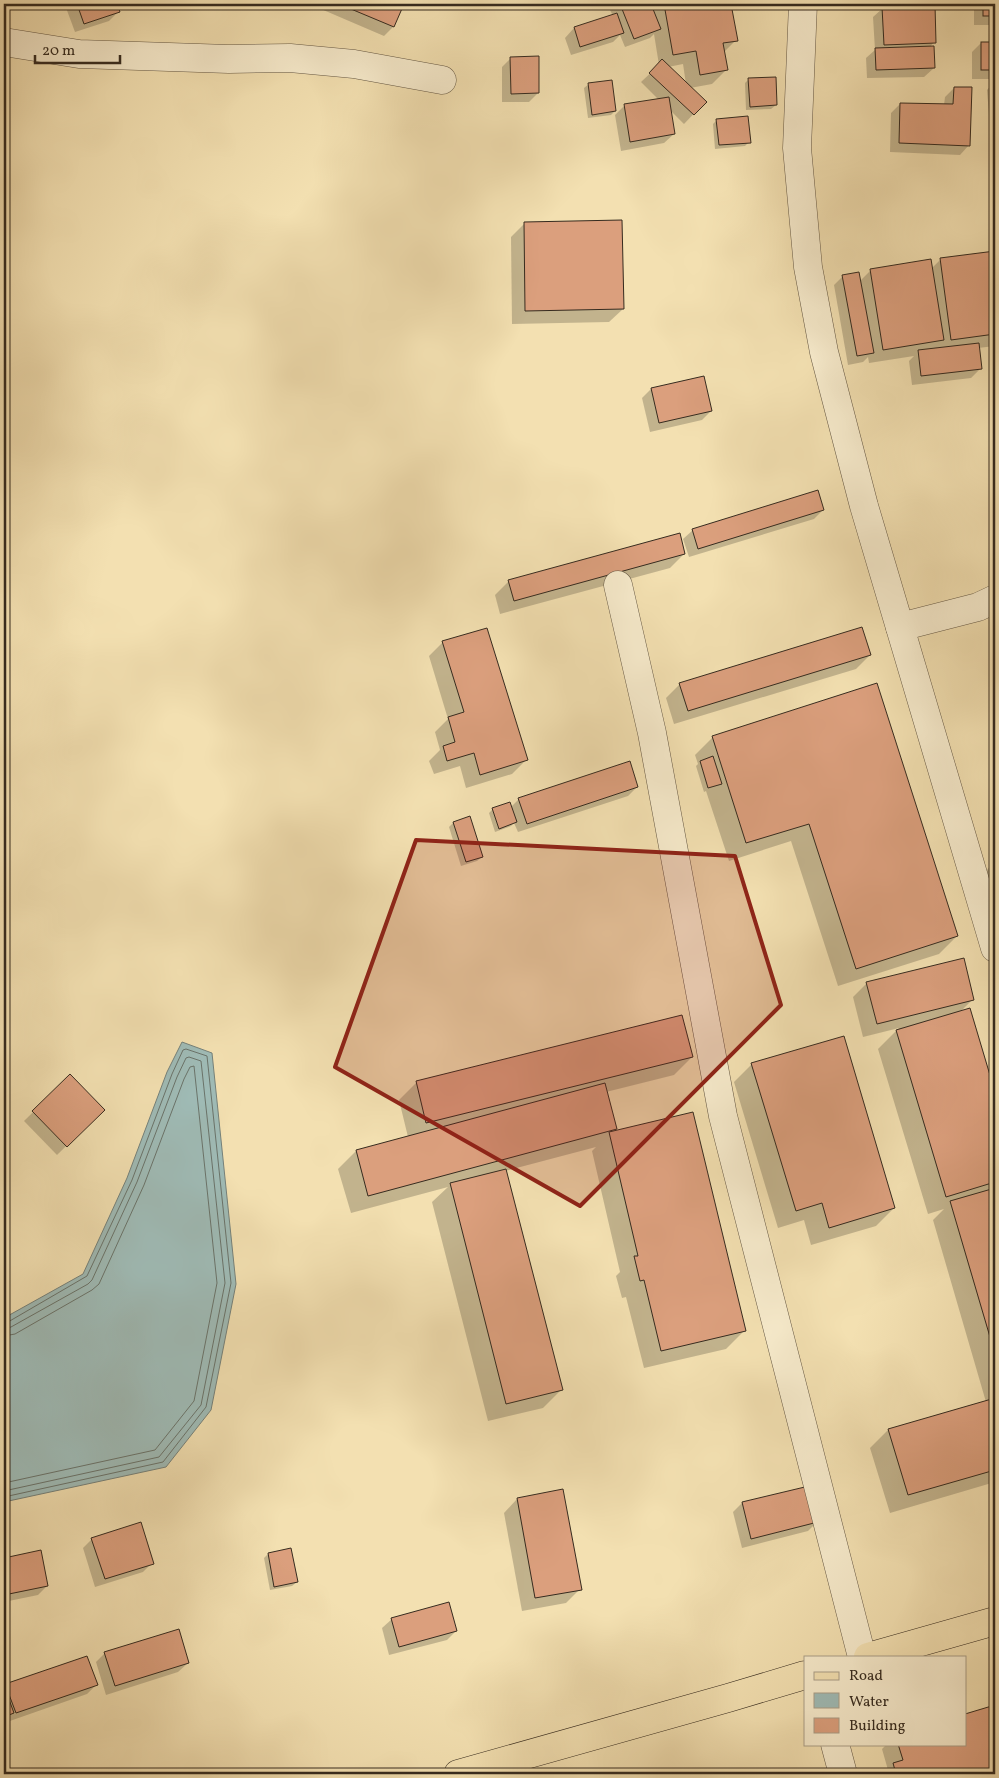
<svg xmlns="http://www.w3.org/2000/svg" width="999" height="1778" viewBox="0 0 999 1778" font-family="Vollkorn,serif">
<style>
.water{fill:#9fbbb6;stroke:#75817a}
.shadow{fill:#0003;fill-rule:evenodd}
.lines{fill:none;stroke-linecap:round;stroke-linejoin:round}
.shore{stroke:#6a736a;stroke-width:1}
.building{fill:#db9f7d;stroke:#362b1f}
.minor-casing{stroke:#655844;stroke-width:29}
.major-casing{stroke:#362b1f;stroke-width:29}
.minor{stroke:#f7ebcc;stroke-width:28}
.major{stroke:#f3e0b1;stroke-width:28}
.marked{fill:#8f2418;fill-opacity:0.2;stroke:#8f2418;stroke-width:4;stroke-linejoin:round}
</style>
<rect width="100%" height="100%" fill="#f3e0b1"/>
<filter id="stains"><feTurbulence type="fractalNoise" baseFrequency=".004" numOctaves="4"/><feColorMatrix values="0 0 0 0 .2 0 0 0 0 .09 0 0 0 0 .02 0 0 0 .5 -.17"/></filter>
<radialGradient id="worn" r=".72"><stop offset=".6" stop-color="#630" stop-opacity="0"/><stop offset="1" stop-color="#630" stop-opacity=".3"/></radialGradient>
<path class="water" d="M 182,1042 L 212,1053 L 236,1284 L 211,1410 L 166,1467 L 4,1502 L 4,1318 L 83,1274 L 127,1178 L 167,1072 Z"/>
<g class="shadow">
<path d="M 67,4 L 115,4 L 118,12 L 109,21 L 75,32 L 65,5 Z"/>
<path d="M 323,4 L 403,4 L 393,27 L 384,36 L 321,9 Z"/>
<path d="M 480,4 L 491,4 L 483,8 Z"/>
<path d="M 613,4 L 650,4 L 653,11 L 660,4 L 730,4 L 736,40 L 723,53 L 726,70 L 712,84 L 690,88 L 705,102 L 684,124 L 670,110 L 674,134 L 664,143 L 621,151 L 615,115 L 625,105 L 659,100 L 641,82 L 659,65 L 654,34 L 650,38 L 625,47 L 620,35 L 613,42 L 571,55 L 565,38 L 574,28 L 613,16 L 609,8 ZM 683,64 L 686,84 L 668,67 Z"/>
<path d="M 929,4 L 961,4 L 934,5 L 934,42 L 929,48 L 934,68 L 924,77 L 867,78 L 866,58 L 875,50 L 873,17 L 883,8 L 929,6 Z"/>
<rect x="974" y="4" width="21" height="21"/>
<path d="M 981,43 L 995,43 L 995,79 L 972,79 L 972,52 Z"/>
<path d="M 511,58 L 538,93 L 529,102 L 502,102 L 502,67 Z"/>
<path d="M 749,79 L 776,105 L 771,109 L 746,110 L 745,83 Z"/>
<path d="M 995,81 L 995,127 L 990,127 L 987,90 Z"/>
<path d="M 589,84 L 615,111 L 611,115 L 588,118 L 584,88 Z"/>
<path d="M 954,88 L 969,145 L 960,155 L 890,152 L 891,113 L 900,104 L 944,105 L 945,97 Z"/>
<path d="M 717,120 L 749,142 L 745,146 L 715,149 L 713,124 Z"/>
<path d="M 524,224 L 623,309 L 609,322 L 512,324 L 511,237 Z"/>
<path d="M 995,252 L 995,346 L 978,348 L 980,369 L 971,378 L 912,385 L 909,361 L 914,356 L 869,363 L 868,357 L 863,362 L 848,365 L 834,285 L 843,276 L 860,281 L 871,270 L 931,269 L 941,259 Z"/>
<path d="M 651,389 L 711,411 L 702,420 L 650,432 L 642,398 Z"/>
<path d="M 823,510 L 814,519 L 689,557 L 683,539 L 693,530 Z"/>
<path d="M 684,554 L 670,568 L 500,614 L 495,595 L 509,581 Z"/>
<path d="M 443,642 L 526,760 L 512,774 L 466,788 L 460,766 L 434,774 L 429,761 L 440,750 L 435,732 L 448,719 L 429,656 Z"/>
<path d="M 870,655 L 856,669 L 674,724 L 666,698 L 680,684 Z"/>
<path d="M 713,737 L 957,936 L 939,954 L 838,986 L 791,841 L 729,861 L 706,791 L 704,792 L 696,766 L 698,764 L 695,755 Z"/>
<path d="M 637,787 L 628,796 L 518,832 L 514,823 L 511,826 L 495,832 L 489,813 L 493,809 L 511,807 L 519,799 Z"/>
<path d="M 469,818 L 482,857 L 477,861 L 461,866 L 449,827 L 453,823 Z"/>
<path d="M 995,861 L 995,907 L 985,872 Z"/>
<path d="M 867,983 L 973,999 L 960,1012 L 969,1009 L 995,1096 L 995,1482 L 890,1513 L 870,1448 L 888,1430 L 986,1402 L 933,1220 L 944,1209 L 928,1214 L 878,1049 L 899,1028 L 863,1037 L 853,997 Z"/>
<path d="M 692,1057 L 674,1075 L 606,1092 L 616,1129 L 612,1133 L 744,1331 L 726,1349 L 644,1368 L 626,1297 L 622,1298 L 616,1276 L 620,1272 L 592,1151 L 596,1147 L 505,1171 L 561,1390 L 543,1408 L 488,1421 L 432,1202 L 448,1187 L 351,1213 L 338,1169 L 356,1151 L 408,1137 L 399,1100 L 417,1082 Z"/>
<path d="M 752,1064 L 894,1208 L 876,1226 L 811,1245 L 804,1220 L 778,1228 L 734,1082 Z"/>
<path d="M 70,1076 L 103,1110 L 57,1155 L 24,1121 Z"/>
<path d="M 517,1499 L 580,1589 L 566,1603 L 522,1611 L 504,1513 Z"/>
<path d="M 742,1503 L 817,1522 L 808,1531 L 742,1548 L 733,1512 Z"/>
<path d="M 92,1539 L 152,1563 L 143,1572 L 95,1587 L 83,1548 Z"/>
<path d="M 290,1550 L 297,1582 L 292,1586 L 270,1590 L 264,1558 L 268,1554 Z"/>
<path d="M 40,1552 L 47,1586 L 38,1595 L 4,1602 L 4,1559 Z"/>
<path d="M 392,1619 L 456,1631 L 447,1640 L 389,1655 L 382,1628 Z"/>
<path d="M 105,1653 L 188,1663 L 178,1672 L 106,1695 L 96,1662 Z"/>
<path d="M 6,1685 L 96,1685 L 87,1694 L 7,1722 L 6,1720 L 4,1722 L 4,1688 Z"/>
<path d="M 995,1706 L 995,1774 L 884,1774 L 888,1770 L 882,1749 L 887,1744 L 965,1744 L 965,1715 Z"/>
</g>
<g class="lines">
<g class="shore">
<path d="M 4,1322 L 8,1322 L 87,1276 L 132,1180 L 172,1074 L 183,1050 L 186,1049 L 207,1056 L 231,1283 L 206,1407 L 163,1462 L 4,1497"/>
<path d="M 4,1329 L 11,1327 L 88,1284 L 92,1280 L 137,1182 L 177,1077 L 186,1058 L 189,1057 L 201,1061 L 225,1283 L 201,1405 L 159,1457 L 4,1491"/>
<path d="M 4,1336 L 15,1334 L 92,1290 L 99,1284 L 144,1185 L 184,1079 L 190,1067 L 194,1066 L 217,1283 L 194,1401 L 155,1450 L 4,1483"/>
</g>
</g>
<g class="building">
<path d="M 77,4 L 117,4 L 120,12 L 84,24 Z"/>
<path d="M 339,4 L 404,4 L 394,27 Z"/>
<path d="M 620,4 L 651,4 L 661,29 L 634,39 Z"/>
<path d="M 664,4 L 731,4 L 738,41 L 723,43 L 728,70 L 700,75 L 696,51 L 673,55 Z"/>
<rect x="983" y="4" width="12" height="12"/>
<path d="M 935,5 L 936,43 L 884,45 L 882,7 Z"/>
<path d="M 617,13 L 624,33 L 580,47 L 574,27 Z"/>
<rect x="981" y="42" width="14" height="28"/>
<path d="M 934,46 L 935,68 L 876,70 L 875,48 Z"/>
<path d="M 539,56 L 539,93 L 511,94 L 510,57 Z"/>
<path d="M 662,59 L 707,102 L 694,115 L 649,73 Z"/>
<path d="M 776,77 L 777,105 L 750,107 L 748,78 Z"/>
<path d="M 612,80 L 616,111 L 592,115 L 588,83 Z"/>
<path d="M 954,87 L 972,87 L 970,146 L 899,143 L 900,103 L 953,104 Z"/>
<path d="M 669,97 L 675,134 L 630,142 L 624,104 Z"/>
<path d="M 748,116 L 751,143 L 719,145 L 716,119 Z"/>
<path d="M 622,220 L 624,309 L 525,311 L 524,222 Z"/>
<path d="M 995,251 L 995,334 L 951,340 L 940,258 Z"/>
<path d="M 931,259 L 944,340 L 883,350 L 870,269 Z"/>
<path d="M 859,272 L 874,353 L 857,356 L 842,275 Z"/>
<path d="M 979,343 L 982,369 L 921,376 L 918,350 Z"/>
<path d="M 704,376 L 712,411 L 659,423 L 651,388 Z"/>
<path d="M 818,490 L 824,510 L 698,549 L 692,529 Z"/>
<path d="M 680,533 L 685,554 L 514,601 L 508,580 Z"/>
<path d="M 862,627 L 871,655 L 688,711 L 679,683 Z"/>
<path d="M 487,628 L 528,760 L 480,775 L 474,753 L 447,761 L 443,746 L 455,742 L 448,717 L 464,712 L 442,641 Z"/>
<path d="M 877,683 L 958,936 L 856,969 L 809,824 L 746,843 L 712,736 Z"/>
<path d="M 713,756 L 722,784 L 708,788 L 700,761 Z"/>
<path d="M 630,761 L 638,787 L 527,824 L 518,798 Z"/>
<path d="M 510,802 L 517,822 L 499,829 L 492,808 Z"/>
<path d="M 470,816 L 483,857 L 466,862 L 453,822 Z"/>
<path d="M 964,958 L 974,1000 L 877,1024 L 866,982 Z"/>
<path d="M 970,1008 L 995,1092 L 995,1182 L 946,1197 L 896,1030 Z"/>
<path d="M 682,1015 L 693,1057 L 426,1123 L 416,1081 Z"/>
<path d="M 844,1036 L 895,1208 L 829,1228 L 822,1203 L 796,1211 L 751,1063 Z"/>
<path d="M 70,1074 L 105,1110 L 67,1147 L 32,1111 Z"/>
<path d="M 605,1083 L 617,1129 L 368,1196 L 356,1150 Z"/>
<path d="M 693,1112 L 746,1331 L 661,1351 L 644,1280 L 640,1281 L 634,1256 L 638,1256 L 609,1132 Z"/>
<path d="M 506,1169 L 563,1390 L 506,1404 L 450,1183 Z"/>
<path d="M 995,1188 L 995,1354 L 950,1201 Z"/>
<path d="M 995,1398 L 995,1470 L 908,1495 L 888,1429 Z"/>
<path d="M 809,1486 L 818,1522 L 751,1539 L 742,1502 Z"/>
<path d="M 563,1489 L 582,1590 L 535,1598 L 517,1498 Z"/>
<path d="M 141,1522 L 154,1564 L 105,1579 L 91,1538 Z"/>
<path d="M 291,1548 L 298,1582 L 274,1587 L 268,1553 Z"/>
<path d="M 41,1550 L 48,1586 L 4,1595 L 4,1558 Z"/>
<path d="M 449,1602 L 457,1631 L 399,1647 L 391,1618 Z"/>
<path d="M 179,1629 L 189,1663 L 115,1686 L 104,1652 Z"/>
<path d="M 87,1656 L 98,1685 L 16,1713 L 5,1684 Z"/>
<path d="M 4,1686 L 14,1713 L 4,1717 Z"/>
<path d="M 995,1705 L 995,1774 L 896,1774 L 893,1763 L 903,1760 L 898,1744 L 965,1744 L 965,1714 Z"/>
</g>
<g class="lines">
<g class="minor-casing">
<g id="minor">
<path d="M 803,4 L 797,148 L 808,267 L 824,352 L 864,506 L 995,948"/>
<path d="M 4,42 L 79,54 L 229,59 L 290,58 L 354,64 L 442,80"/>
<path d="M 618,585 L 652,733 L 723,1116 L 862,1657"/>
<path d="M 900,627 L 978,607 L 995,599"/>
<path d="M 835,1744 L 843,1774"/>
</g>
</g>
<g class="major-casing">
<g id="major">
<path d="M 868,1657 L 995,1621"/>
<path d="M 458,1774 L 728,1698 L 805,1675"/>
</g>
</g>
<use href="#minor" class="minor"/>
<use href="#major" class="major"/>
</g>
<path class="marked" d="M 416,840 L 735,856 L 781,1005 L 580,1206 L 335,1067 Z"/>
<rect width="999" height="1778" fill="none" stroke="#f3e0b1" stroke-width="20"/>
<rect x="5" y="5" width="989" height="1768" fill="none" stroke="#362b1f" stroke-width="2.5"/>
<rect x="10" y="10" width="979" height="1758" fill="none" stroke="#362b1f"/>
<rect x="804" y="1656" width="162" height="90" fill="#f7ebcc" stroke="#aa9e87"/>
<rect x="814" y="1672" width="25" height="8" fill="#f3e0b1" stroke="#aa9e87"/>
<text x="849" y="1680" font-size="15" fill="#362b1f">Road</text>
<rect x="814" y="1693" width="25" height="15" fill="#9fbbb6" stroke="#aa9e87"/>
<text x="849" y="1706" font-size="15" fill="#362b1f">Water</text>
<rect x="814" y="1718" width="25" height="15" fill="#db9f7d" stroke="#aa9e87"/>
<text x="849" y="1730" font-size="15" fill="#362b1f">Building</text>
<path d="M35 55v8h85v-8" fill="none" stroke="#362b1f" stroke-width="2.5"/>
<text x="42" y="55" font-size="15" fill="#362b1f" stroke="#f7ebcc" stroke-width="4" paint-order="stroke">20 m</text>
<rect width="100%" height="100%" filter="url(#stains)"/>
<rect width="100%" height="100%" fill="url(#worn)"/>
</svg>
